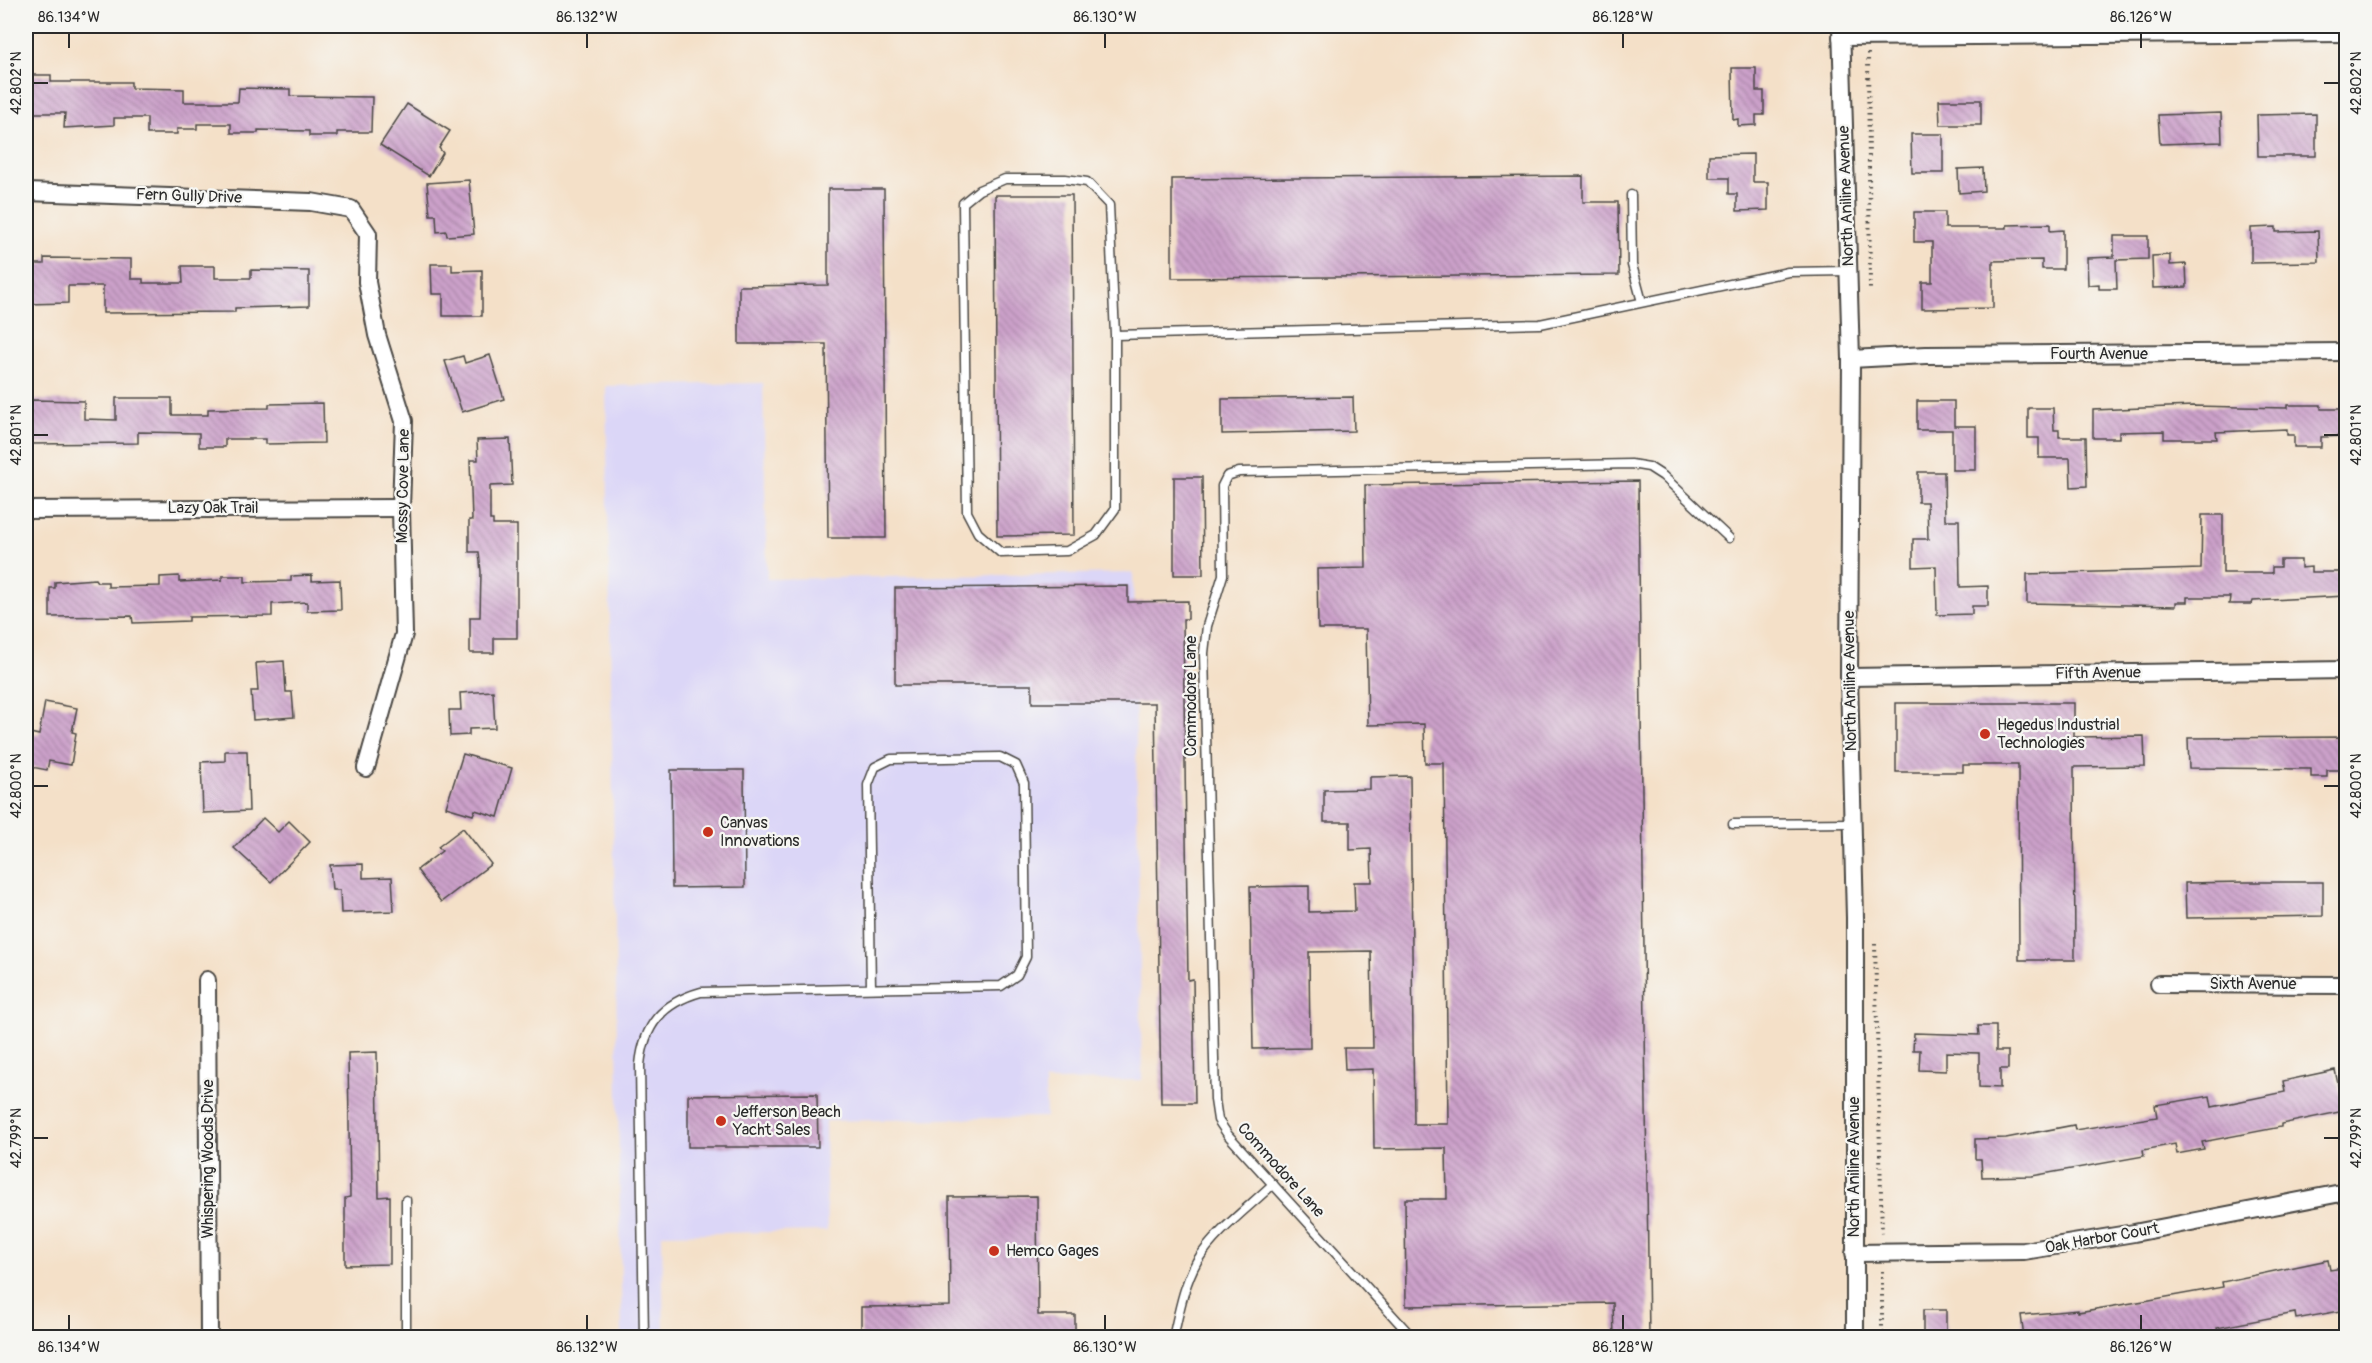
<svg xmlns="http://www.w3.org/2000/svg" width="2372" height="1363" viewBox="0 0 2372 1363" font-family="Pangolin,sans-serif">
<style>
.built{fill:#dbd6f7}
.building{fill:url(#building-back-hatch)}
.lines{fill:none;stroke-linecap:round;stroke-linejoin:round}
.service-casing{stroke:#494643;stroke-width:11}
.minor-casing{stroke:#494643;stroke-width:20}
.path{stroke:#494643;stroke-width:4;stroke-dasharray:1.5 4.5;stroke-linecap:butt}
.service{stroke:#fff;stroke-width:8}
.minor{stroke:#fff;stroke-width:16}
.ticks{fill:none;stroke:#2b2b2b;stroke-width:2}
.poi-dot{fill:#c8321e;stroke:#f6f6f2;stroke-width:2}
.labels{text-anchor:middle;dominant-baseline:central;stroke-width:4.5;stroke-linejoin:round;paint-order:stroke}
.street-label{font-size:16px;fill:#2b2b2b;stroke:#f6f6f2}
.poi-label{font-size:16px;fill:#2b2b2b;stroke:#f6f6f2;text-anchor:start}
.neatline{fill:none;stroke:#2b2b2b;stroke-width:2}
.ticks-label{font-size:15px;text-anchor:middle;fill:#2b2b2b}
</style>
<defs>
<pattern id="building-back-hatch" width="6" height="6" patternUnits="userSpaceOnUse" patternTransform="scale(1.5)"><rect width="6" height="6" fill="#cca1ca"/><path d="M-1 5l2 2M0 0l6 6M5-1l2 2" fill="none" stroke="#a683a4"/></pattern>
</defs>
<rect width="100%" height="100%" fill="#f6f6f2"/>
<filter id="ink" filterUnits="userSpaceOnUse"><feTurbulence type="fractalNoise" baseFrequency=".0167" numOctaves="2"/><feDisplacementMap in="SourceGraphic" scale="12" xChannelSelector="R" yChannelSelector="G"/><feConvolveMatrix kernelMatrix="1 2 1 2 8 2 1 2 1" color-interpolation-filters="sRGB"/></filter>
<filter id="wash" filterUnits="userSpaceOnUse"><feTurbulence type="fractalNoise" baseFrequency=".008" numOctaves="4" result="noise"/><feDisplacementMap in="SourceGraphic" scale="24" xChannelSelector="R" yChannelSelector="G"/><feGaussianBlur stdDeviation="1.35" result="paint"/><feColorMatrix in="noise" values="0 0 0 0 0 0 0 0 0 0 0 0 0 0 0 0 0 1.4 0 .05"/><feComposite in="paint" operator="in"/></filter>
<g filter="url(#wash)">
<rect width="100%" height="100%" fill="#f4e0c8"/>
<path class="built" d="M 763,383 L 767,579 L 1133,573 L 1142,1080 L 1045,1081 L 1046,1117 L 825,1121 L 827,1231 L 662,1234 L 664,1337 L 622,1337 L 606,386 Z"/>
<g id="blocks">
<g class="building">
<path d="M 1732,68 L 1756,68 L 1756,91 L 1764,91 L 1764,115 L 1756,115 L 1756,125 L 1738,126 L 1738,119 L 1733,120 Z"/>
<path d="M 26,75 L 51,75 L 51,82 L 131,82 L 131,88 L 184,89 L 184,102 L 238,102 L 239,88 L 290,89 L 290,96 L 372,97 L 371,132 L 337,132 L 337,136 L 309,136 L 309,131 L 258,130 L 258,133 L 231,133 L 231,124 L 197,124 L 197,129 L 177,129 L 177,134 L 147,134 L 147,118 L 114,118 L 114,125 L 64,128 L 65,113 L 26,113 Z"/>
<path d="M 1939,100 L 1981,100 L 1981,125 L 1940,125 Z"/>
<path d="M 407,104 L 450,131 L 439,148 L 443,153 L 429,176 L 380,145 Z"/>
<path d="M 2221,113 L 2222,142 L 2160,144 L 2158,115 Z"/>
<path d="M 2316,114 L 2316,156 L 2258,156 L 2257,115 Z"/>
<path d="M 1911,134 L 1943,134 L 1943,173 L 1912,173 Z"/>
<path d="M 1753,154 L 1753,182 L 1768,182 L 1768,210 L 1737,211 L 1737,194 L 1729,194 L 1729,178 L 1709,178 L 1709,155 Z"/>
<path d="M 1983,168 L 1984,191 L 1959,193 L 1958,169 Z"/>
<path d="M 1583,176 L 1583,202 L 1618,202 L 1619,275 L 1172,278 L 1172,179 Z"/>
<path d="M 469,180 L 474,234 L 447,236 L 446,231 L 437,232 L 436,215 L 430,215 L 427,183 Z"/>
<path d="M 828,189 L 884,189 L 886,538 L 828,538 L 826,344 L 739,344 L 739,286 L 828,285 Z"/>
<path d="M 995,195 L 1072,195 L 1074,535 L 997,536 Z"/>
<path d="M 1914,212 L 1945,212 L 1945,228 L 2007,228 L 2007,225 L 2050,224 L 2050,231 L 2063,230 L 2063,269 L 2042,269 L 2042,260 L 1993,261 L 1993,308 L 1922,309 L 1922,282 L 1932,282 L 1932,242 L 1914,242 Z"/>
<path d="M 2276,227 L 2276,232 L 2318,231 L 2319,262 L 2251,263 L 2251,228 Z"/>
<path d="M 2114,236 L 2148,236 L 2148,259 L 2116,260 L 2117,289 L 2099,289 L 2099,284 L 2088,285 L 2087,258 L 2114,257 Z"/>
<path d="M 2170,255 L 2170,265 L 2186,264 L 2187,287 L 2153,288 L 2152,256 Z"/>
<path d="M 44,258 L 131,259 L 131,279 L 143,279 L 143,283 L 183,283 L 182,266 L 215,266 L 215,278 L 251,278 L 251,270 L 309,271 L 309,306 L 235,308 L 235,312 L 103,313 L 103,286 L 68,286 L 68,303 L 26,304 L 26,264 L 44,264 Z"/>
<path d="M 431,264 L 452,264 L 452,271 L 482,270 L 482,316 L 443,316 L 443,294 L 432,294 Z"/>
<path d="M 490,355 L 504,399 L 462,412 L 445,361 L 463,356 L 465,363 Z"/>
<path d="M 1353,397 L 1354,431 L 1222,434 L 1222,399 Z"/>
<path d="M 116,398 L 172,398 L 172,415 L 208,415 L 208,409 L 269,408 L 269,404 L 323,403 L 324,443 L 265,444 L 265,439 L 225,439 L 225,447 L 199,447 L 199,433 L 138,432 L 138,443 L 30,444 L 31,400 L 84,401 L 84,419 L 116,420 Z"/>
<path d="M 1917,401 L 1954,401 L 1954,426 L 1976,426 L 1976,470 L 1952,470 L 1952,430 L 1917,430 Z"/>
<path d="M 2287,405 L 2321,405 L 2321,409 L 2346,409 L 2346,436 L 2321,437 L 2321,447 L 2294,447 L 2294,435 L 2287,435 L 2287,429 L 2216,432 L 2217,439 L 2164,439 L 2164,431 L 2119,432 L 2119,438 L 2093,438 L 2093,410 L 2193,406 L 2287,408 Z"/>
<path d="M 2028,408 L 2053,408 L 2054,430 L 2059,430 L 2059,437 L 2086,437 L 2087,486 L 2071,487 L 2070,458 L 2039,458 L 2039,438 L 2028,438 Z"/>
<path d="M 510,439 L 512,485 L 490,486 L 490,520 L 493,520 L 493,525 L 517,525 L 517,638 L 494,638 L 494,653 L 470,653 L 470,617 L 480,617 L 481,572 L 479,552 L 469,552 L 469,520 L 472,520 L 470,460 L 478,460 L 477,440 Z"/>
<path d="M 1918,472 L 1944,472 L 1945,520 L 1959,520 L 1960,587 L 1988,586 L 1988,606 L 1972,606 L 1972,614 L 1937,615 L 1936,566 L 1913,567 L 1913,539 L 1928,539 L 1927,502 L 1918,502 Z"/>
<path d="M 1174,477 L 1202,477 L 1203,575 L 1174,575 Z"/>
<path d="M 1638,481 L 1649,1338 L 1614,1338 L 1613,1303 L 1406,1306 L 1405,1199 L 1447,1199 L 1446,1148 L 1374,1149 L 1373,1069 L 1345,1070 L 1344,1048 L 1373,1048 L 1371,951 L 1309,952 L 1310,1048 L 1253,1049 L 1250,887 L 1309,886 L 1309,912 L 1355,911 L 1354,882 L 1372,882 L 1371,849 L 1350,850 L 1350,822 L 1324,822 L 1324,790 L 1370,789 L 1370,777 L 1410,776 L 1414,1124 L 1448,1124 L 1444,763 L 1425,763 L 1424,724 L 1368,725 L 1366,629 L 1318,629 L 1317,569 L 1366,568 L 1365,485 Z"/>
<path d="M 2202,515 L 2223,515 L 2223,573 L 2272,573 L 2272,567 L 2280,567 L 2280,560 L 2301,560 L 2301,568 L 2311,567 L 2311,572 L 2346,572 L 2346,596 L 2253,601 L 2252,604 L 2229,604 L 2230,597 L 2187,597 L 2187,602 L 2176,602 L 2176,606 L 2027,603 L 2027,574 L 2201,569 Z"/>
<path d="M 312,575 L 312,581 L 340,580 L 341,610 L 307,611 L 307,602 L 272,604 L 272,616 L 189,617 L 189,621 L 133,623 L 132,616 L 50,617 L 50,588 L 55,588 L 55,582 L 95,579 L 97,582 L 108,582 L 108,587 L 160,586 L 160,577 L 179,576 L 179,582 L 222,580 L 222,576 L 245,576 L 245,582 L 291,581 L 291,576 Z"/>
<path d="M 1128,586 L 1128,602 L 1188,601 L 1188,619 L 1183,619 L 1188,980 L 1193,979 L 1195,1103 L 1161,1103 L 1155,703 L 1032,703 L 1032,685 L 895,685 L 895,588 Z"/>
<path d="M 284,661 L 286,692 L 292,692 L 294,717 L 253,720 L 251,691 L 258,691 L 256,663 Z"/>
<path d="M 493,691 L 495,728 L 469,729 L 469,735 L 450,736 L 449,710 L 461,710 L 460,693 Z"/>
<path d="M 45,702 L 77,708 L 72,732 L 76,733 L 71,765 L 49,761 L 47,770 L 26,766 L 26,732 L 39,735 Z"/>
<path d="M 1896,703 L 2074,703 L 2074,737 L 2144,736 L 2145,766 L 2074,767 L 2075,960 L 2019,960 L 2018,765 L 1963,765 L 1963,772 L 1896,772 Z"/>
<path d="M 2346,737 L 2346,770 L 2327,770 L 2327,777 L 2311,777 L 2311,769 L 2189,768 L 2188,738 Z"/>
<path d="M 225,751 L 247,751 L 249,811 L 203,813 L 201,762 L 225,761 Z"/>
<path d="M 463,754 L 512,768 L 498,817 L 475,810 L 473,815 L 446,807 Z"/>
<path d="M 671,770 L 744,770 L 745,887 L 672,888 Z"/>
<path d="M 263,818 L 278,832 L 289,821 L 310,842 L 271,882 L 234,848 Z"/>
<path d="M 463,828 L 491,864 L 441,902 L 417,870 L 442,851 L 438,847 Z"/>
<path d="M 363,864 L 363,878 L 392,877 L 394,911 L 341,913 L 340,890 L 332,890 L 330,865 Z"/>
<path d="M 2246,882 L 2323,882 L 2323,916 L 2186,918 L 2185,883 Z"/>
<path d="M 1978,1026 L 1996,1026 L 1996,1051 L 2008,1051 L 2008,1069 L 2000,1069 L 2000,1088 L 1979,1087 L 1979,1053 L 1946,1052 L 1946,1071 L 1919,1070 L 1920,1050 L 1913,1050 L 1914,1033 L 1979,1035 Z"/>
<path d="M 377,1052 L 379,1197 L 390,1196 L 390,1264 L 345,1265 L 345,1198 L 350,1197 L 348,1053 Z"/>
<path d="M 2335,1070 L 2344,1111 L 2281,1124 L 2281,1127 L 2202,1142 L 2204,1149 L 2177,1154 L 2175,1144 L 2143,1150 L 2144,1156 L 2032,1176 L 1982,1177 L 1981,1159 L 1975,1159 L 1975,1139 L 2006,1138 L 2074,1125 L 2075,1130 L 2157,1117 L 2155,1105 L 2210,1096 L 2212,1107 L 2285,1092 L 2283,1081 Z"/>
<path d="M 817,1094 L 818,1147 L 688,1147 L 688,1095 Z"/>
<path d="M 1037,1196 L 1038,1315 L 1075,1315 L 1075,1335 L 861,1338 L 861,1307 L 950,1306 L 949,1197 Z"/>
<path d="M 2328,1260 L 2330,1270 L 2343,1268 L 2346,1310 L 2296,1319 L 2295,1313 L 2217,1328 L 2218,1332 L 2189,1338 L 2024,1338 L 2021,1315 L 2078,1310 L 2078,1312 L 2144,1301 L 2223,1287 L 2222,1282 Z"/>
<rect x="1923" y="1310" width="23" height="26"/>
</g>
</g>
</g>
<g filter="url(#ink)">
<use href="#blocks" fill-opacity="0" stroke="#494643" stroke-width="1.5"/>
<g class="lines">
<g class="service-casing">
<g id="service">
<path d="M 1631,195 L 1632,265 L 1642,302"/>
<path d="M 1115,335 L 1115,509 L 1096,535 L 1067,551 L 1001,553 L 978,533 L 967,512 L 963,203 L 979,190 L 1005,179 L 1065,179 L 1087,182 L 1109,205 L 1115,335 L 1540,324 L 1788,272 L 1848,271"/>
<path d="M 1733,824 L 1852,823"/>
<path d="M 406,1200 L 406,1338"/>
<path d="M 644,1338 L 640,1065 C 644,1025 662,1003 701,992 L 1001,986 L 1017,975 L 1026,957 L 1024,783 L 1016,765 L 1000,757 L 891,759 L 875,767 L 868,785 L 871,988"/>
<path d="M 1173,1338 C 1179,1312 1184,1284 1197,1261 C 1215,1232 1248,1208 1273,1184"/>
<path d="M 1413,1338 L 1228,1135 L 1218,1120 L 1215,1100 L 1204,653 L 1207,626 L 1223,575 L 1222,486 L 1227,476 L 1239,472 L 1631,464 L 1649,467 L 1663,476 L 1729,538"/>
</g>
</g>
<g class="minor-casing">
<g id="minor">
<path d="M 1841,26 L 1851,359 L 1849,677 L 1855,918 L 1855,1338"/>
<path d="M 1841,37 L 2346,33"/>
<path d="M 26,192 L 311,202 L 351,209 L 368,234 L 367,282 L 377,335 L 404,421 L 401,508 L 404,634 L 366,768"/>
<path d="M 1851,359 L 1926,355 L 2346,352"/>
<path d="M 26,510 L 401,508"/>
<path d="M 1849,677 L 2346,670"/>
<path d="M 207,980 L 209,1338"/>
<path d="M 2159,984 L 2346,985"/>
<path d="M 1854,1253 L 2024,1251 L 2134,1233 L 2346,1192"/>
</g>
</g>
<g class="path">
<path d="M 1868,53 L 1870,289"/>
<path d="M 1875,944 L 1882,1236"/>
<path d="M 1882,1271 L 1882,1338"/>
</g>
<use href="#service" class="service"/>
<use href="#minor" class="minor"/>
</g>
</g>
<path class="ticks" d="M 69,33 L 69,48M 587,33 L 587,48M 1105,33 L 1105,48M 1623,33 L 1623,48M 2141,33 L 2141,48M 33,83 L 48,83M 2324,83 L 2339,83M 33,435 L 48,435M 2324,435 L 2339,435M 33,786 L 48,786M 2324,786 L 2339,786M 33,1138 L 48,1138M 2324,1138 L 2339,1138M 69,1315 L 69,1330M 587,1315 L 587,1330M 1105,1315 L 1105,1330M 1623,1315 L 1623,1330M 2141,1315 L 2141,1330"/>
<g class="poi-dot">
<circle cx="1985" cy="734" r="6"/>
<circle cx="708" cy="832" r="6"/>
<circle cx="721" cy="1121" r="6"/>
<circle cx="994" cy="1251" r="6"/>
</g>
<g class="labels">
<g class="street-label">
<text transform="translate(189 196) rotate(2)">Fern Gully Drive</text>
<text transform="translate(1846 196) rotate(-92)">North Aniline Avenue</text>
<text x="2099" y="354">Fourth Avenue</text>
<text transform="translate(403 486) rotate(-89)">Mossy Cove Lane</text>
<text x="213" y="508">Lazy Oak Trail</text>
<text transform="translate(2098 673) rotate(-1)">Fifth Avenue</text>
<text transform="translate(1850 681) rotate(-91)">North Aniline Avenue</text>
<text transform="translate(1191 696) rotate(-90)">Commodore Lane</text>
<text x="2253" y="984">Sixth Avenue</text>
<text transform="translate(208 1159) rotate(-90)">Whispering Woods Drive</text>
<text transform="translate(1854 1167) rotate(-90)">North Aniline Avenue</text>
<text transform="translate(1281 1170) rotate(48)">Commodore Lane</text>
<text transform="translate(2102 1238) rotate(-10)">Oak Harbor Court</text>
</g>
<g class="poi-label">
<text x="1997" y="725">Hegedus Industrial<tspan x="1997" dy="18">Technologies</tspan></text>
<text x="720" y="823">Canvas<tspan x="720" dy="18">Innovations</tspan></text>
<text x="733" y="1112">Jefferson Beach<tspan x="733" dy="18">Yacht Sales</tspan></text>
<text x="1006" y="1251">Hemco Gages</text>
</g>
</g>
<rect width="2372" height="1363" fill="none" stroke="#f6f6f2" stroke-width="66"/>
<rect x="33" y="33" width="2306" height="1297" class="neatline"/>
<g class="ticks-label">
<text x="69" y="22">86.134°W</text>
<text x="587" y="22">86.132°W</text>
<text x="1105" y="22">86.130°W</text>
<text x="1623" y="22">86.128°W</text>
<text x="2141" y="22">86.126°W</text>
<text transform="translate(16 83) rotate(-90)" y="5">42.802°N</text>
<text transform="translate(2356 83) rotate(-90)" y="5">42.802°N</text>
<text transform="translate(16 435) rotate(-90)" y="5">42.801°N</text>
<text transform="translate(2356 435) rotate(-90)" y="5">42.801°N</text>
<text transform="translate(16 786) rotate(-90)" y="5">42.800°N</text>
<text transform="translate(2356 786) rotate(-90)" y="5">42.800°N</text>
<text transform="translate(16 1138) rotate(-90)" y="5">42.799°N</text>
<text transform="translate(2356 1138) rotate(-90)" y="5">42.799°N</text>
<text x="69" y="1352">86.134°W</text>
<text x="587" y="1352">86.132°W</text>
<text x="1105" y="1352">86.130°W</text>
<text x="1623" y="1352">86.128°W</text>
<text x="2141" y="1352">86.126°W</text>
</g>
</svg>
